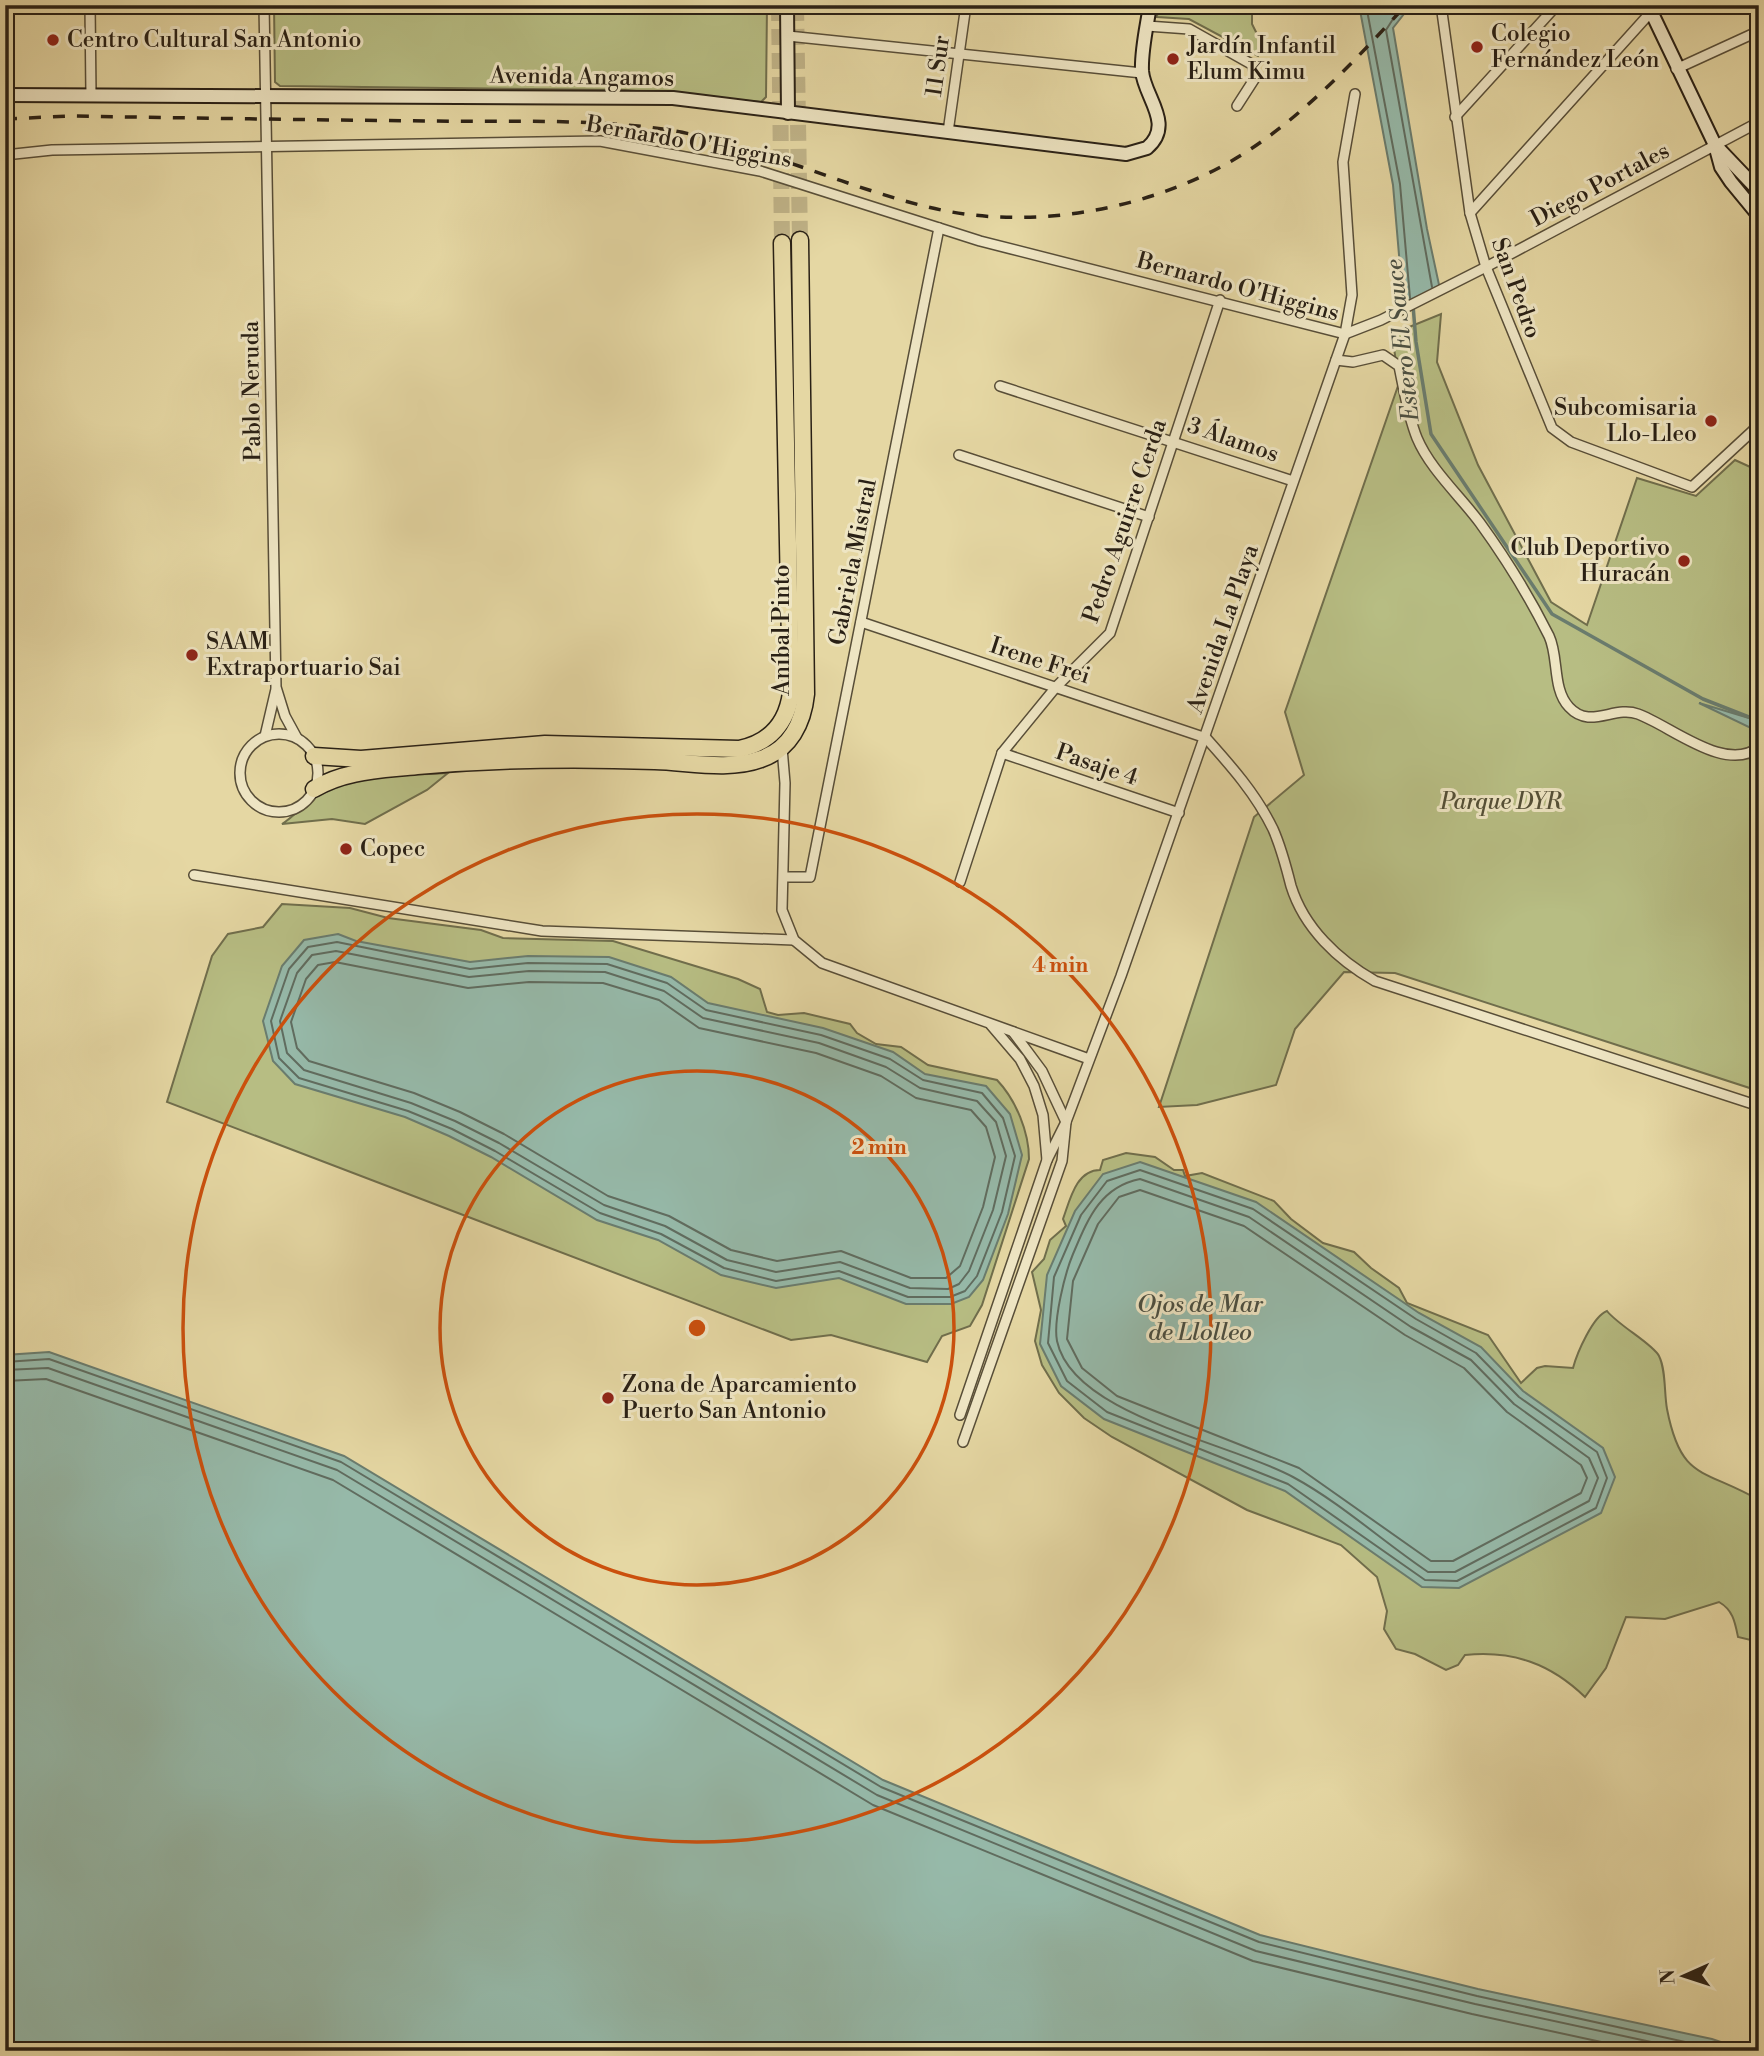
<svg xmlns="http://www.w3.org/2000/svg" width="1764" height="2056" viewBox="0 0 1764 2056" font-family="'Libre Bodoni',serif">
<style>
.green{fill:#b7bd83;stroke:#706e4c;stroke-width:2}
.water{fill:#96b9a9;stroke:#6a7c6e;stroke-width:2}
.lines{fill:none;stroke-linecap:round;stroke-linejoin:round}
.shore{stroke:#606c5f;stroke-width:2}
.stream{stroke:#6a7c6e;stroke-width:3.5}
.highway-tunnel{stroke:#bfb287;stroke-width:16;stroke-dasharray:16 8;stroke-linecap:butt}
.street-casing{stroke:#584e38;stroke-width:12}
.secondary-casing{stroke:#292015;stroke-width:16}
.highway-casing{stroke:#292015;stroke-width:19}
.street{stroke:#eee5c3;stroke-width:9}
.secondary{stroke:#eee5c3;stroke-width:12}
.highway{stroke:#e5d7a3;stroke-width:16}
.rail{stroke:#292015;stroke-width:3.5;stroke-dasharray:12 12;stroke-linecap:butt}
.ring{fill:none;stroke:#cb500d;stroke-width:3.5}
.poi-dot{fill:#8f2418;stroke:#eee5c3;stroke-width:2.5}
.labels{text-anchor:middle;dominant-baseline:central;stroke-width:6;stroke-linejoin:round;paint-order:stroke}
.poi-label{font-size:23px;fill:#292015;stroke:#eee5c3;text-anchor:start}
.street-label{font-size:23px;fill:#292015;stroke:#eee5c3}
.park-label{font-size:23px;font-style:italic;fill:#544f36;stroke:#eee5c3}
.water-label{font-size:24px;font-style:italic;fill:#4a4e41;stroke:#eee5c3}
.centre{fill:#cb500d;stroke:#eee5c3;stroke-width:3.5}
.ring-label{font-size:21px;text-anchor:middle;font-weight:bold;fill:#cb500d;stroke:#eee5c3;stroke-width:6;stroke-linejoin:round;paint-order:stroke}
</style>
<rect width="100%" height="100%" fill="#e5d7a3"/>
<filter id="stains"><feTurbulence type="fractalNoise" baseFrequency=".00286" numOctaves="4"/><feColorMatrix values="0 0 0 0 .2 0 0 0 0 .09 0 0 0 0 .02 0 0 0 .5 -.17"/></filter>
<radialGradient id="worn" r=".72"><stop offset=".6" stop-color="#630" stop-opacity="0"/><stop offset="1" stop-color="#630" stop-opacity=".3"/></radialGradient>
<g class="green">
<path d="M 274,5 L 767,5 L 766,97 L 761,102 L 625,90 L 280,86 L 275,82 Z"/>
<path d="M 1158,5 L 1252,5 L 1252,24 L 1264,48 L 1258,56 L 1189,19 L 1157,17 Z"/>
<path d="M 1441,314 L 1437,362 L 1478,465 L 1551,602 L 1587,625 L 1637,478 L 1696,496 L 1735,460 L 1759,471 L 1759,1091 L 1395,973 L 1344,972 L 1295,1029 L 1276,1085 L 1197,1105 L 1159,1107 L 1254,817 L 1304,775 L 1285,712 L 1399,383 L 1392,334 Z"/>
<path d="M 448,773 L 427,790 L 365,824 L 332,819 L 282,824 C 296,815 307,801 320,793 C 357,773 406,776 448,773 Z"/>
<path d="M 282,904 L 350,908 L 388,918 L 481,930 L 503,938 L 613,941 L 738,979 L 760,989 L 767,1012 L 778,1015 L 804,1013 L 850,1024 L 857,1033 L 876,1044 L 901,1047 L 928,1065 L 997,1080 C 1016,1100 1029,1132 1029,1159 L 982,1305 L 970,1326 L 942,1336 L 927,1362 L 831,1335 L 791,1340 L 167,1102 L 212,956 L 228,934 L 263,927 Z"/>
<path d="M 1126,1153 L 1155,1157 L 1174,1170 L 1183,1170 L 1185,1176 L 1202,1173 L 1274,1201 L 1291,1219 L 1323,1243 L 1354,1252 L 1371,1268 L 1399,1288 L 1407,1303 L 1488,1335 L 1521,1383 L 1537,1368 L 1545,1366 L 1573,1368 C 1577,1353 1593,1316 1607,1311 C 1619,1326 1653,1344 1659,1356 C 1666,1370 1664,1392 1667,1409 C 1681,1481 1703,1468 1759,1500 L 1759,1642 L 1738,1637 C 1735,1622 1733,1610 1719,1602 L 1665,1619 L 1626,1617 L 1606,1668 L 1585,1697 C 1551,1664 1513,1650 1465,1655 L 1458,1665 L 1446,1670 L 1415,1654 L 1396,1649 L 1384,1629 L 1387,1611 L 1377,1577 L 1341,1545 L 1247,1510 L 1112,1437 L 1084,1418 L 1059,1393 L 1042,1365 L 1035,1341 L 1041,1310 L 1032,1272 L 1044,1259 L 1050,1240 L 1066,1226 L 1063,1219 C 1070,1200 1076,1170 1100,1170 L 1103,1160 Z"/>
</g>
<g class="water">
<path d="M 1359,5 L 1411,5 L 1393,28 L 1427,229 L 1441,294 L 1404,313 L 1393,185 Z"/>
<path d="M 1699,703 L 1759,721 L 1759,732 Z"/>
<path d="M 338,934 L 356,941 L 470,962 L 528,956 L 609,957 L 671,977 L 708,1003 L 823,1028 L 893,1052 L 925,1074 L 986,1086 L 1010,1114 L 1022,1155 L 1008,1214 L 983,1280 L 969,1297 L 951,1304 L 906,1304 L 839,1278 L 776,1288 L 721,1275 L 658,1240 L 597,1220 L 491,1157 L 449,1136 L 405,1117 L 295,1084 L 273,1061 L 263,1021 L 282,966 L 304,940 Z"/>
<path d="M 1140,1162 L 1256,1202 L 1419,1313 L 1481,1347 L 1523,1391 L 1603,1448 L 1615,1477 L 1601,1513 L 1459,1588 L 1422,1587 L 1285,1491 L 1104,1419 L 1061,1386 L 1040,1344 L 1047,1275 L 1075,1211 L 1103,1174 Z"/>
<path d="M 49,1352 L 344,1456 L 883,1780 L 1260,1935 L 1478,1989 L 1712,2039 L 1747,2051 L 5,2051 L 5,1355 Z"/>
</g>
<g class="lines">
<g class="shore">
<path d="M 1366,5 L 1400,184 L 1410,298"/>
<path d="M 1402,5 L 1386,30 L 1432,287"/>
<path d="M 337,942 L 470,969 L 528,963 L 607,964 L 667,983 L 706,1010 L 821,1035 L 890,1059 L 923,1080 L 982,1093 L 1003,1118 L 1015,1156 L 1002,1212 L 977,1276 L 965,1291 L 950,1297 L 908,1297 L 839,1271 L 776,1281 L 724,1268 L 661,1234 L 600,1213 L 495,1151 L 452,1129 L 408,1111 L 299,1078 L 279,1058 L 271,1021 L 289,969 L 308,947 Z"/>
<path d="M 336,951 L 469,977 L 529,971 L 605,972 L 664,991 L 703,1018 L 819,1043 L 886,1067 L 920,1088 L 977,1101 L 996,1122 L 1006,1156 L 993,1210 L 969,1271 L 959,1284 L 948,1289 L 910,1288 L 840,1262 L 776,1272 L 727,1260 L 665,1226 L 604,1205 L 499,1143 L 455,1121 L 411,1103 L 304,1070 L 287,1053 L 280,1021 L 297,973 L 312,955 Z"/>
<path d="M 335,962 L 468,988 L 529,982 L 603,983 L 659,1000 L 699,1028 L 816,1053 L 881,1076 L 916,1098 L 971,1110 L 986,1127 L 995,1157 L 983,1207 L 960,1266 L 946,1278 L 911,1278 L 841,1251 L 777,1261 L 731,1250 L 669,1216 L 608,1196 L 504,1134 L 460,1112 L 414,1093 L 309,1061 L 297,1048 L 291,1022 L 306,979 L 318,965 Z"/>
<path d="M 1140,1170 L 1253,1209 L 1416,1319 L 1476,1353 L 1519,1397 L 1597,1452 L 1607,1478 L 1596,1508 L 1457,1581 L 1425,1580 L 1288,1484 L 1107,1412 L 1067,1381 L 1048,1343 L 1054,1277 L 1081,1215 L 1107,1181 Z"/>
<path d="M 1140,1179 L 1249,1217 L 1411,1327 L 1471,1360 L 1514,1404 L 1589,1458 L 1598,1478 L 1589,1501 L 1455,1572 L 1428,1572 C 1382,1541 1341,1503 1293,1477 C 1232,1443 1073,1416 1057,1341 C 1053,1321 1065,1273 1073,1254 C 1088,1219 1100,1187 1140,1179 Z"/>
<path d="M 1140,1190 L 1244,1226 L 1405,1335 L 1464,1368 L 1507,1412 L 1581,1465 L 1587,1478 L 1581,1493 L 1453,1561 L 1431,1561 L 1299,1468 L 1117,1396 L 1082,1368 L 1067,1339 L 1073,1281 L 1098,1224 L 1119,1197 Z"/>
<path d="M 5,1362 L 49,1359 L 341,1462 L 881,1787 L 1259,1942 L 1477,1996 L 1726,2051"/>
<path d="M 5,1370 L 48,1368 L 337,1470 L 877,1795 L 1256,1951 L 1475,2004 L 1693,2051"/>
<path d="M 5,1381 L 46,1379 L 333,1480 L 873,1805 L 1253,1961 L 1472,2014 L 1643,2051"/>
</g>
<path class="stream" d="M 1413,305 L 1416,342 L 1431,434 L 1552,614 L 1703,699 L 1759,721"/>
<g class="highway-tunnel">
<path d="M 779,5 L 782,243"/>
<path d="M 796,5 L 800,240"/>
</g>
<g class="street-casing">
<g id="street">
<path d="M 90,5 L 91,95"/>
<path d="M 264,5 L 276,687 L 285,716 L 297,738"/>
<path d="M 1441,5 L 1470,213 L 1486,267 L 1552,428 L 1571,442 L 1692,487 L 1759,425"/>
<path d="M 1147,26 L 1189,29 L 1253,65 L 1255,78 L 1237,106"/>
<path d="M 788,36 L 1142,73"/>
<path d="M 1676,69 L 1759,31"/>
<path d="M 1455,117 L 1557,5"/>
<path d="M 948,132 L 966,5"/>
<path d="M 5,155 L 52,150 L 600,141 L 760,171 L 980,241 L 1345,334"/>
<path d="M 1470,213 L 1651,12"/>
<path d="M 1345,334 L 1381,320 L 1486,267 L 1759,122"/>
<path d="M 1336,360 L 1353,362 L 1383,355 L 1399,366 C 1404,390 1408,416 1417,438 C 1430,469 1460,496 1480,523 C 1504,556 1531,600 1549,636 C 1559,657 1552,689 1569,707 C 1590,730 1614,705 1638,714 C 1671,726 1726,774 1759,747"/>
<path d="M 1000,386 L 1293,481"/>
<path d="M 959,455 L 1149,517"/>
<path d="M 861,622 L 1206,738 C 1231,766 1256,794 1273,829 C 1281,847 1286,866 1291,886 C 1304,928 1338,960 1375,981 L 1759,1106"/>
<circle cx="279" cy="773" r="39"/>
<path d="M 265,736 L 276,689"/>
<path d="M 782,748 L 785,783 L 782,910 L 794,940 L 822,963 L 1089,1059"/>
<path d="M 1002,753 L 1179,813"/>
<path d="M 194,875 L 542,931 L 794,940"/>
<path d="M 784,877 L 810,877 L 939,228"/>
<path d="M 960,882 L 1002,753 L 1056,687 L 1110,633 L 1220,300"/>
<path d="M 1047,1160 L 1066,1122 L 1121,976 L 1345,334 L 1352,295 L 1343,162 L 1355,94"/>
<path d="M 960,1415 L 1047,1160 L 1043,1115 L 1034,1086 L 1020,1059 L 991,1025"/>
<path d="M 963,1442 L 1062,1161 L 1066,1122 L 1042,1071 L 1013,1032"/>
</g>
</g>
<g class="secondary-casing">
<g id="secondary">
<path d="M 787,5 L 788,113"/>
<path d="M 1648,5 L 1715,145 L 1721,167 L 1731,182 L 1759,216"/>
<path d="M 5,95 L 673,98 L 1126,154 L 1147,148 C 1175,124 1144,97 1142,71 C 1141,50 1147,26 1150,5"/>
<path d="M 1718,148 L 1759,191"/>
</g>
</g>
<g class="highway-casing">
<g id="highway">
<path d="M 314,756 L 361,759 L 545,744 L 739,749 C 769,743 787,723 791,693 L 782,243"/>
<path d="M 314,789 C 345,770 382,770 417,766 C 497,759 575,758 655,761 C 689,762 729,771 761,759 C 790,749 803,723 806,694 L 800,240"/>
</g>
</g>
<use href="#street" class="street"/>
<use href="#secondary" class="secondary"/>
<use href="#highway" class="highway"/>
<path class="rail" d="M 5,119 L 70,116 C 191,118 313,120 434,121 C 505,122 577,119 647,127 C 745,138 833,184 928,207 C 1037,234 1170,207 1261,142 C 1315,104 1362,53 1406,5"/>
</g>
<g class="ring">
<circle cx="697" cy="1328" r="257"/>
<circle cx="697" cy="1328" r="514"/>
</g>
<g class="poi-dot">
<circle cx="53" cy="40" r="7"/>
<circle cx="1477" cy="47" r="7"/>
<circle cx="1173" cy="59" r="7"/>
<circle cx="1711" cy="421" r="7"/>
<circle cx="1684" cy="561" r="7"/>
<circle cx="192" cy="655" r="7"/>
<circle cx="346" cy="849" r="7"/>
<circle cx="608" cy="1398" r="7"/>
</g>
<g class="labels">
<g class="poi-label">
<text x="1491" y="34">Colegio<tspan x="1491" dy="26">Fernández León</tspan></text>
<text x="67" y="40">Centro Cultural San Antonio</text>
<text x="1187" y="46">Jardín Infantil<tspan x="1187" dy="26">Elum Kimu</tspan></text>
<text x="1697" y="408" text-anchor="end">Subcomisaria<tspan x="1697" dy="26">Llo-Lleo</tspan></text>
<text x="1670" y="548" text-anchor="end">Club Deportivo<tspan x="1670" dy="26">Huracán</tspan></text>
<text x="206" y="642">SAAM<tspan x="206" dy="26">Extraportuario Sai</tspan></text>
<text x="360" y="849">Copec</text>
<text x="622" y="1385">Zona de Aparcamiento<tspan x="622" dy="26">Puerto San Antonio</tspan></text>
</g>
<g class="street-label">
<text transform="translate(938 66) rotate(-82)">11 Sur</text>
<text transform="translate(582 77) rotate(1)">Avenida Angamos</text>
<text transform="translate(689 142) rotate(10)">Bernardo O'Higgins</text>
<text transform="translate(1600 185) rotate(-28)">Diego Portales</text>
<text transform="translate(1238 287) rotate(15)">Bernardo O'Higgins</text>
<text transform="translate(1516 288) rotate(70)">San Pedro</text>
<text transform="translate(252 391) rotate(-91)">Pablo Neruda</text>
<text transform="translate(1233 440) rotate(19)">3 Álamos</text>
<text transform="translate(1125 521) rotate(-71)">Pedro Aguirre Cerda</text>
<text transform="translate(853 562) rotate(-79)">Gabriela Mistral</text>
<text transform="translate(1223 629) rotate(-71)">Avenida La Playa</text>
<text transform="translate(782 630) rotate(-90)">Aníbal Pinto</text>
<text transform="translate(1040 661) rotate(18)">Irene Frei</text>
<text transform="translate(1097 765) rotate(19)">Pasaje 4</text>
</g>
<g class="park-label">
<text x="1501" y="802">Parque DYR</text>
</g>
<g class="water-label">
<text transform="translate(1403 340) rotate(-96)">Estero El Sauce</text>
<text x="1200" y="1305">Ojos de Mar<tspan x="1200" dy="28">de Llolleo</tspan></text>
</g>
</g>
<circle cx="697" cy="1328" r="10" class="centre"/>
<g class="ring-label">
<text x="1060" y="972">4 min</text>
<text x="879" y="1154">2 min</text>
</g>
<rect width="1764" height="2056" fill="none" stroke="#e5d7a3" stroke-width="28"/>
<rect x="7" y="7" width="1750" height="2042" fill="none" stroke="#292015" stroke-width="3.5"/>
<rect x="14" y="14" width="1736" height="2028" fill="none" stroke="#292015" stroke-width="2"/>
<g transform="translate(1684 1976) rotate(267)" stroke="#eee5c3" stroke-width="5" paint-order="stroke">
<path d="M0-5L12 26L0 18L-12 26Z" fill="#292015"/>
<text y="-10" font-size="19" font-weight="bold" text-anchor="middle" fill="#292015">N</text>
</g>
<rect width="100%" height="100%" filter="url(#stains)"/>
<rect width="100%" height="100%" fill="url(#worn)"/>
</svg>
